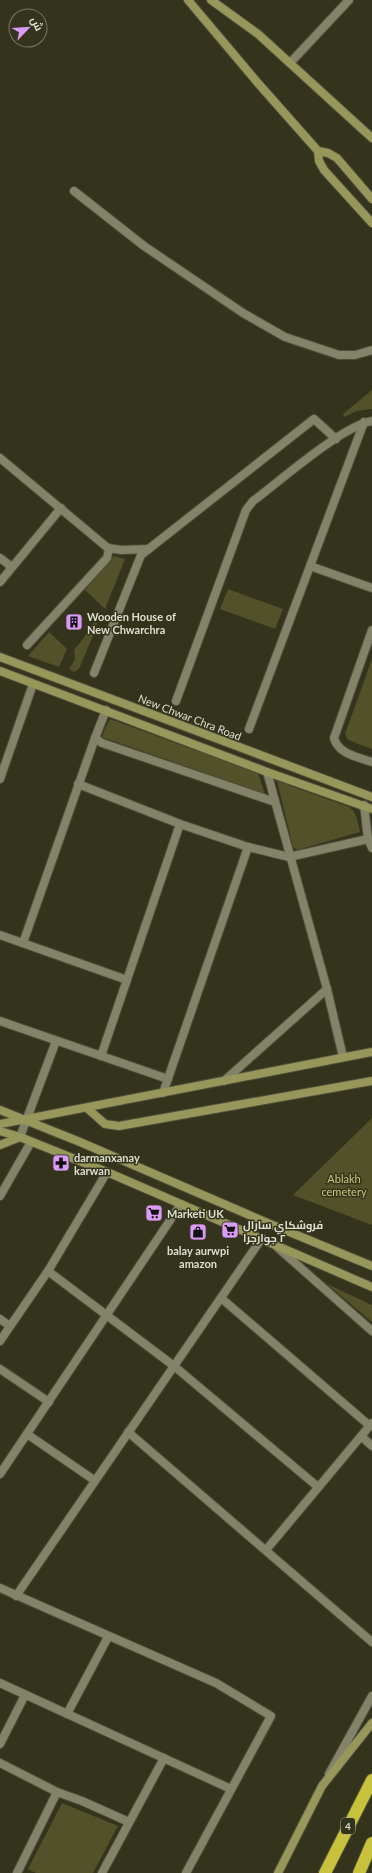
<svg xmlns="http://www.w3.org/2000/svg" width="372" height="1873" viewBox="0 0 372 1873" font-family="Lato,Cairo,sans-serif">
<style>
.green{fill:#52512a}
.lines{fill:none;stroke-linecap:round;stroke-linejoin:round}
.street-casing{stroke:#4f4e3a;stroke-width:10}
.secondary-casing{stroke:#4f4e3a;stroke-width:10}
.highway-casing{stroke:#4f4e3a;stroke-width:14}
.street{stroke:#838369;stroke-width:8}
.secondary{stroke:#97965b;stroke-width:8}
.highway{stroke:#c7c13b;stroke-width:12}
.labels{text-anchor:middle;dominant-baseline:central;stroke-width:3;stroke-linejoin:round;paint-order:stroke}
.shield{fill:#34331c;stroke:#acab9b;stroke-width:1}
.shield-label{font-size:10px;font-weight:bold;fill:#dfdfd1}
.poi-label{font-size:11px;font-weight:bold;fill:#dfdfd1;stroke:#34331c;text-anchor:start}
.street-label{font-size:11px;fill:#dfdfd1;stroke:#34331c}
.park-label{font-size:11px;fill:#cbc87a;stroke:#34331c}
</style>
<rect width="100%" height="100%" fill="#34331c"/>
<g class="green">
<path d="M 372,390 L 372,409 L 357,411 L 344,417 L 343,414 Z"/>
<path d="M 114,556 L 125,559 L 105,609 L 85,590 Z"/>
<path d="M 228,589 L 283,609 L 275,629 L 220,609 Z"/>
<path d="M 93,623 L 97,623 L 95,631 L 79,669 L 74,672 L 69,669 L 75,659 L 74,650 L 83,639 Z"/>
<path d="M 49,632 L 67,649 L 59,667 L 28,656 Z"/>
<path d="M 372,659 L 372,749 L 348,740 L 345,734 Z"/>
<path d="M 110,719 L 258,773 L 265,794 L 102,737 L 105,728 Z"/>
<path d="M 277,781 L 349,807 C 357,812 358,823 360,832 L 297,850 L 293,847 Z"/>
<path d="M 372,1118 L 372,1225 L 293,1195 Z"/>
<path d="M 327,1284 L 372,1305 L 372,1322 Z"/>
<path d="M 62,1803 L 118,1826 L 93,1873 L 36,1873 L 28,1869 Z"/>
</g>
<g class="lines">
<g class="street-casing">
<g id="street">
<path d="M 290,63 L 349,0"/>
<path d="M 74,191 L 144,246 L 243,313 L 285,337 L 339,355 L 355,355 L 372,350"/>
<path d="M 0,458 L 109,549 L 107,558 L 27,645"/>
<path d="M 108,548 L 121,550 L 149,549"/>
<path d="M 0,558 L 12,567"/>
<path d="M 310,566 L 372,588"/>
<path d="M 0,582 L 61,508"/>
<path d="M 372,630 L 334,738 C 338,754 358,757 372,762"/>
<path d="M 94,673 L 141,555 L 314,419 L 336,439"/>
<path d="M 176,701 L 246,510 L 253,501 C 280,481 342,426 372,421"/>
<path d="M 249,729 L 364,422"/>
<path d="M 95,738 L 102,743 L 275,802"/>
<path d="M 267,772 L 327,989 L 343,1057"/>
<path d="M 0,779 L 33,684"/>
<path d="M 78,784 L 180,824 L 248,847 L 289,857 L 368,839"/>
<path d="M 364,805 L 368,839 L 372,848"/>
<path d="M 0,935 L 127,980"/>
<path d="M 23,943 L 95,738 L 106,710"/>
<path d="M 0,1021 L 168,1079"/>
<path d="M 101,1056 L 180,824"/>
<path d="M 224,1081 L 327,989"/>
<path d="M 163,1093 L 248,847"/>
<path d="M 20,1137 L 56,1041"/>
<path d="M 0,1196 L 31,1142"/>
<path d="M 277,1247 L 372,1331"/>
<path d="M 48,1271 L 174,1366 L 318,1487"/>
<path d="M 221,1298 L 370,1426"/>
<path d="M 0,1319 L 10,1326"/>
<path d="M 0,1341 L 48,1271 L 107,1172"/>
<path d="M 0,1369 L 49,1402"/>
<path d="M 128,1432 L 372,1642"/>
<path d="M 27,1434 L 94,1480"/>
<path d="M 361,1436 L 372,1446"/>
<path d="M 0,1474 L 181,1204"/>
<path d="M 266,1550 L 372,1423"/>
<path d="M 0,1588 L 216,1683 L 271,1716 L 186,1873"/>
<path d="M 16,1596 L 262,1238"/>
<path d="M 0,1683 L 231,1789"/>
<path d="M 67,1714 L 108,1637"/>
<path d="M 0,1744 L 25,1695"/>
<path d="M 0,1763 L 57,1792"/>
<path d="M 329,1774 L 372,1696"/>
<path d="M 17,1873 L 57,1792 L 82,1801 L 129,1822"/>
<path d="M 102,1873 L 164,1758"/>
</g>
</g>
<g class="secondary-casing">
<g id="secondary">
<path d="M 188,0 L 257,82 L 318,151 L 328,153 L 337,158 L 372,199"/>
<path d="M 211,0 L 258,34 L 372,138"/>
<path d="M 318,151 L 319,161 L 324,170 L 372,223"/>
<path d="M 0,657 L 372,797"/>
<path d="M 0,671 L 267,772 L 372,809"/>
<path d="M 87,1108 L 105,1124 L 119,1126 L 372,1081"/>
<path d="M 0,1110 L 80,1142 L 270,1224 L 372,1266"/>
<path d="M 0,1124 L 372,1052"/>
<path d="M 0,1131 L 20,1137 L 107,1172 L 372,1287"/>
<path d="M 0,1145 L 20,1137"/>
<path d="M 278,1873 L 322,1786 L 372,1723"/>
</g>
</g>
<g class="highway-casing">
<g id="highway">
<path d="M 325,1873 L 372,1780"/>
<path d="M 359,1873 L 372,1843"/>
</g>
</g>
<use href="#street" class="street"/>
<use href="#secondary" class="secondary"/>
<use href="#highway" class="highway"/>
</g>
<defs>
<g id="building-square" transform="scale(0.9)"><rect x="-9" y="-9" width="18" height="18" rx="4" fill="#da9af6" stroke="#34331c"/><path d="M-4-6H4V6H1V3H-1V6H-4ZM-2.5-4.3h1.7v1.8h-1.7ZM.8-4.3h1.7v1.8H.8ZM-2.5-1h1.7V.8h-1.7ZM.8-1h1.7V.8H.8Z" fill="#111"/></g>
<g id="pharmacy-square" transform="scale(0.9)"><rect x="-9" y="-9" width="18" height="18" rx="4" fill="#da9af6" stroke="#34331c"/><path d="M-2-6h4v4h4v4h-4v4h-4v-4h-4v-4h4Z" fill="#111"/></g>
<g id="supermarket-square" transform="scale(0.9)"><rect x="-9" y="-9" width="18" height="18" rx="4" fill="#da9af6" stroke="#34331c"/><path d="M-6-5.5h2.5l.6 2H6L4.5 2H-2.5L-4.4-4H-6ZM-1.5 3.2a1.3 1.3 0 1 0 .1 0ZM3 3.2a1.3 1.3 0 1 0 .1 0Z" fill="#111"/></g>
<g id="shop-square" transform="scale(0.9)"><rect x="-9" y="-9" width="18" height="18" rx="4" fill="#da9af6" stroke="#34331c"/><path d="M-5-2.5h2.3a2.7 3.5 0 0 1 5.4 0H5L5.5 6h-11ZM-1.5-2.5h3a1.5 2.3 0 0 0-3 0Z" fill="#111"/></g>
</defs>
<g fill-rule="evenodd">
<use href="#building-square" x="74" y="622"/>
<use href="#pharmacy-square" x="61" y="1163"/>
<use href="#supermarket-square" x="154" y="1213"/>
<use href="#supermarket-square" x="230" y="1230"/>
<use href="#shop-square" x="198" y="1232"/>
</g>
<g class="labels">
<rect class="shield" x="341" y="1818" width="14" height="16" rx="3"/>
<g class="shield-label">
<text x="348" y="1826">4</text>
</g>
<g class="poi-label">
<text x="87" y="616">Wooden House of<tspan x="87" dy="13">New Chwarchra</tspan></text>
<text x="74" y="1157">darmanxanay<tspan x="74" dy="13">karwan</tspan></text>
<text x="167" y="1213">Marketi UK</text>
<text x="243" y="1224">فروشكاي سارال<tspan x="243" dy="13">٢ جوارجرا</tspan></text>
<text x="198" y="1250" text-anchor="middle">balay aurwpi<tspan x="198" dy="13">amazon</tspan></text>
</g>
<g class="street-label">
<text transform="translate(190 717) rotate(21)">New Chwar Chra Road</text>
</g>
<g class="park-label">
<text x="344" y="1178">Ablakh<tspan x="344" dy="13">cemetery</tspan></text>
</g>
</g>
<g transform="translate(28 28) rotate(65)"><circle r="19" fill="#34331c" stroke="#787864"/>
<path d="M0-3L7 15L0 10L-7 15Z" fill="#da9af6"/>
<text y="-6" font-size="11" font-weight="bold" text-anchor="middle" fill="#dfdfd1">ش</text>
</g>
</svg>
